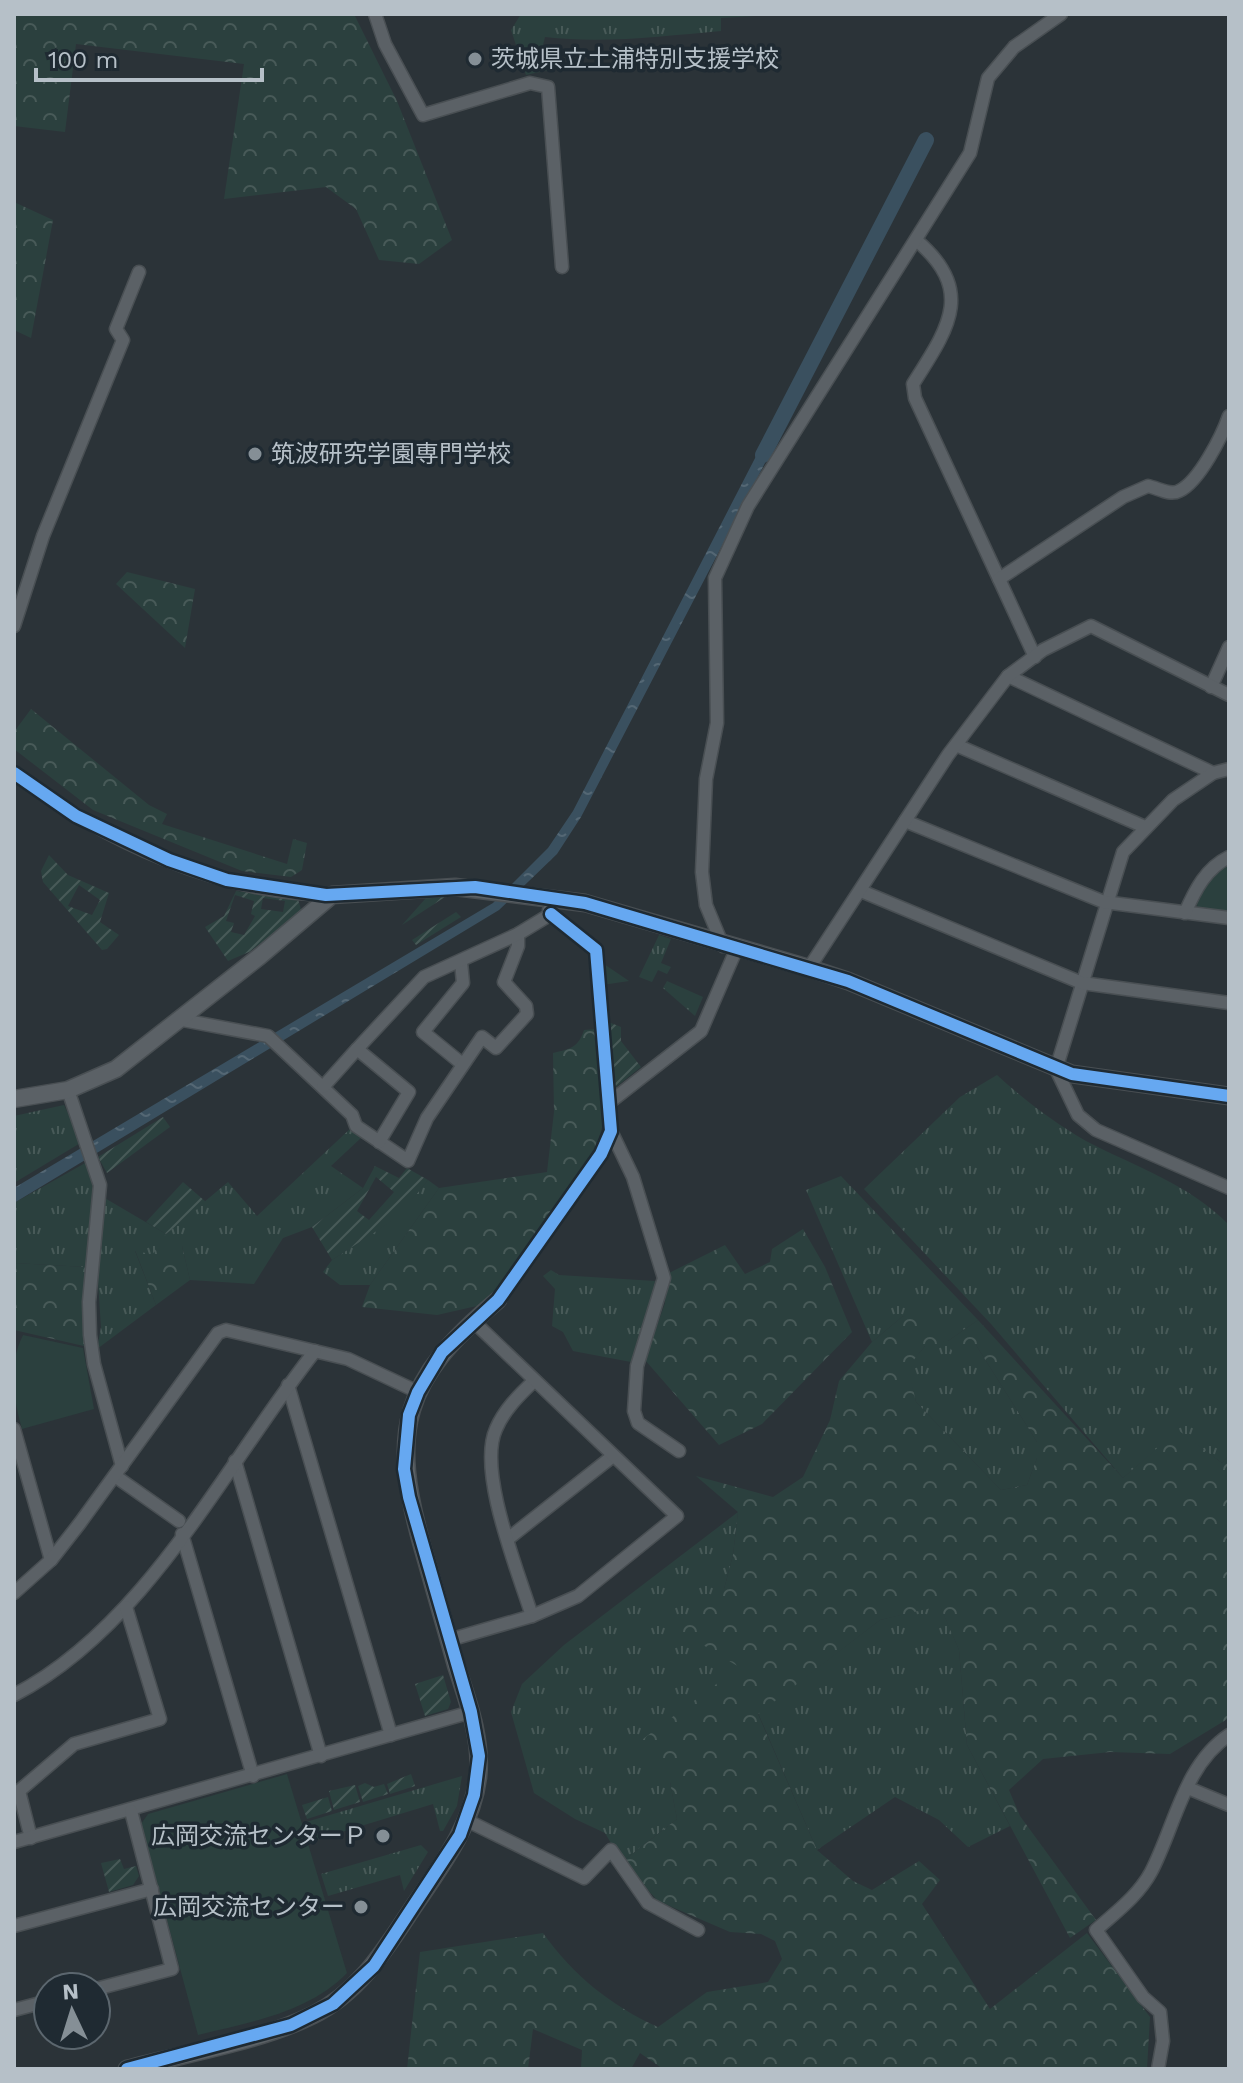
<svg xmlns="http://www.w3.org/2000/svg" width="1243" height="2083" viewBox="0 0 1243 2083" font-family="'Work Sans','Noto Sans JP',sans-serif">
<style>
.grass{fill:url(#grass-tufts)}
.forest{fill:url(#forest-crowns);fill-rule:evenodd}
.park{fill:#2b403e}
.garden{fill:url(#garden-furrows);fill-rule:evenodd}
.water{fill:url(#water-ripples)}
.lines{fill:none;stroke-linecap:round;stroke-linejoin:round}
.canal{stroke:#3a505f;stroke-width:16}
.minor-casing{stroke:#494f53;stroke-width:15}
.tertiary-casing{stroke:#494f53;stroke-width:19}
.minor{stroke:#5b6166;stroke-width:12}
.tertiary{stroke:#5b6166;stroke-width:16}
.cycleway-casing{stroke:#1f2a32;stroke-width:17}
.cycleway{stroke:#66a8f1;stroke-width:12}
.poi-dot{fill:#858f96;stroke:#1f2a32;stroke-width:3}
.labels{text-anchor:middle;dominant-baseline:central;stroke-width:7;stroke-linejoin:round;paint-order:stroke}
.poi-label{font-size:24px;fill:#b6c0c8;stroke:#1f2a32;text-anchor:start}
</style>
<defs>
<pattern id="grass-tufts" width="24" height="20" patternUnits="userSpaceOnUse" patternTransform="scale(2)"><rect width="24" height="20" fill="#2b403e"/><path d="M3 7l-1-3M5 7V3M7 7l1-3M15 17l-1-3M17 17v-4M19 17l1-3" fill="none" stroke="#485a58"/></pattern>
<pattern id="forest-crowns" width="20" height="18" patternUnits="userSpaceOnUse" patternTransform="scale(2)"><rect width="20" height="18" fill="#2b403e"/><path d="M2 6a3 3 0 1 1 6 0M12 15a3 3 0 1 1 6 0" fill="none" stroke="#485a58"/></pattern>
<pattern id="garden-furrows" width="10" height="10" patternUnits="userSpaceOnUse" patternTransform="scale(2)"><rect width="10" height="10" fill="#2b403e"/><path d="M-1 1l2-2M0 10L10 0M9 11l2-2" fill="none" stroke="#485a58"/></pattern>
<pattern id="water-ripples" width="26" height="14" patternUnits="userSpaceOnUse" patternTransform="scale(2)"><rect width="26" height="14" fill="#3a505f"/><path d="M2 4q2-2 4 0t4 0M15 11q2-2 4 0t4 0" fill="none" stroke="#546774"/></pattern>
</defs>
<rect width="100%" height="100%" fill="#2b3338"/>
<g class="grass">
<path d="M 521,14 L 787,14 L 721,18 L 721,31 C 663,36 603,44 545,37 L 542,49 L 553,69 L 526,75 L 511,30 Z"/>
<path d="M 659,935 L 671,939 L 661,963 L 671,967 L 667,974 L 658,970 L 652,982 L 639,977 Z"/>
<path d="M 601,962 L 629,981 L 602,985 Z"/>
<path d="M 667,981 L 703,997 L 695,1016 L 663,988 Z"/>
<path d="M 997,1075 C 1023,1099 1055,1123 1086,1141 C 1136,1167 1189,1184 1229,1225 L 1229,1455 L 1222,1463 L 1178,1431 L 1123,1478 L 991,1324 L 864,1189 L 960,1097 Z"/>
<path d="M 64,1105 L 82,1142 L 14,1183 L 14,1116 Z"/>
<path d="M 351,1128 L 362,1137 L 331,1166 L 363,1188 L 312,1227 L 283,1238 L 254,1284 L 190,1280 L 182,1246 L 152,1256 L 135,1251 L 156,1305 L 97,1349 L 101,1327 L 97,1267 L 103,1197 L 166,1234 L 228,1182 L 257,1216 Z"/>
<path d="M 87,1162 L 93,1189 L 86,1267 L 14,1263 L 14,1203 Z"/>
<path d="M 841,1176 L 978,1320 L 948,1341 L 903,1316 L 872,1342 L 806,1190 Z"/>
<path d="M 428,1180 L 439,1188 L 370,1285 L 340,1285 L 323,1272 L 332,1260 L 397,1217 Z"/>
<path d="M 551,1270 L 559,1275 L 655,1281 L 651,1306 L 631,1362 L 573,1351 L 563,1332 L 552,1326 L 555,1289 L 543,1276 Z"/>
<path d="M 944,1341 L 976,1345 L 1037,1442 L 1037,1458 L 1027,1485 L 1001,1490 L 916,1402 L 907,1367 L 926,1345 Z"/>
<path d="M 738,1512 L 733,1555 L 724,1589 L 740,1666 L 670,1782 L 677,1819 L 622,1862 L 605,1833 L 575,1819 L 534,1793 L 511,1712 L 522,1684 L 564,1645 Z"/>
<path d="M 940,1605 L 959,1650 L 967,1745 L 1010,1826 L 968,1847 L 939,1820 L 895,1797 L 817,1850 L 758,1713 L 880,1620 Z"/>
<path d="M 462,1776 L 457,1806 L 443,1831 L 440,1831 L 433,1804 L 312,1841 L 306,1822 Z"/>
<path d="M 421,1845 L 428,1852 L 404,1891 L 400,1875 L 328,1896 L 321,1874 Z"/>
</g>
<g class="forest">
<path d="M 14,14 L 354,14 L 397,101 L 452,240 L 419,264 L 379,260 L 356,209 L 326,187 L 224,199 L 244,64 L 76,44 L 65,132 L 14,126 Z"/>
<path d="M 14,202 L 53,220 L 31,338 L 14,330 Z"/>
<path d="M 127,572 L 195,589 L 185,648 L 116,584 Z"/>
<path d="M 31,709 L 149,805 L 167,814 L 162,824 L 287,864 L 293,839 L 307,843 L 302,870 L 291,877 L 242,871 L 93,810 L 14,749 L 14,732 Z"/>
<path d="M 596,1029 L 603,1124 L 594,1154 L 490,1303 L 437,1315 L 362,1307 L 370,1285 L 439,1188 L 547,1172 L 554,1112 L 553,1053 C 570,1049 578,1048 584,1030 Z"/>
<path d="M 803,1229 L 825,1267 L 852,1332 L 762,1424 L 719,1445 L 645,1360 L 665,1303 L 667,1274 L 725,1245 L 745,1274 L 770,1262 L 772,1249 Z"/>
<path d="M 166,1234 L 182,1246 L 190,1280 L 156,1305 L 135,1250 L 152,1255 Z"/>
<path d="M 14,1263 L 86,1267 L 84,1346 L 14,1330 Z"/>
<path d="M 903,1316 L 937,1326 L 948,1341 L 978,1320 L 1123,1478 L 1178,1430 L 1222,1463 L 1229,1455 L 1229,1718 L 1170,1754 L 1110,1752 L 1043,1759 L 1009,1790 L 1020,1816 L 1096,1920 L 1070,1938 L 967,1745 L 959,1650 L 940,1606 L 880,1620 L 758,1714 L 817,1850 L 853,1881 L 872,1890 L 919,1861 L 940,1880 L 922,1904 L 990,2009 L 1087,1933 L 1150,2017 L 1147,2069 L 663,2069 L 640,2053 L 631,2069 L 581,2069 L 582,2050 L 533,2029 L 528,2069 L 407,2069 L 420,1952 L 543,1933 C 573,1975 611,2006 658,2027 L 707,1992 L 768,1982 L 782,1959 L 775,1941 L 761,1934 L 730,1932 L 658,1901 L 622,1862 L 677,1819 L 670,1782 L 635,1745 L 739,1667 L 672,1626 L 724,1589 L 733,1555 L 738,1512 L 696,1476 L 773,1497 L 803,1477 L 830,1420 L 839,1381 L 872,1342 ZM 944,1341 L 956,1355 L 976,1345 L 1037,1442 L 1032,1452 L 1037,1458 L 1027,1485 L 1001,1490 L 916,1402 L 908,1367 L 925,1346 L 930,1350 Z"/>
</g>
<g class="park">
<path d="M 1229,863 L 1229,911 L 1198,908 L 1196,901 L 1219,868 Z"/>
<path d="M 23,1335 L 83,1348 L 94,1409 L 22,1429 C 13,1397 8,1365 23,1335 Z"/>
<path d="M 287,1774 L 347,1973 C 308,2013 250,2022 198,2035 L 141,1824 L 148,1814 Z"/>
</g>
<g class="garden">
<path d="M 49,855 L 68,875 L 109,893 L 100,922 L 119,935 L 107,949 L 102,950 L 43,882 L 41,871 ZM 79,885 L 100,900 L 92,915 L 68,906 Z"/>
<path d="M 236,891 L 298,899 L 302,913 L 249,952 L 228,961 L 205,927 L 224,916 ZM 235,895 L 254,901 L 251,914 L 255,916 L 244,935 L 231,932 L 234,923 L 226,921 ZM 263,898 L 285,901 L 283,912 L 261,909 Z"/>
<path d="M 448,895 L 402,925 L 426,898 Z"/>
<path d="M 456,912 L 461,917 L 416,945 L 412,940 Z"/>
<path d="M 606,1021 L 621,1027 L 621,1041 L 641,1067 L 616,1087 L 612,1085 Z"/>
<path d="M 163,1117 L 170,1127 L 107,1173 L 98,1157 Z"/>
<path d="M 375,1166 L 399,1178 L 407,1168 L 428,1180 L 398,1217 L 332,1260 L 312,1227 L 363,1188 ZM 376,1177 L 394,1192 L 369,1220 L 357,1211 Z"/>
<path d="M 183,1182 L 206,1202 L 166,1234 L 146,1222 Z"/>
<path d="M 443,1675 L 451,1702 L 448,1709 L 425,1716 L 415,1684 Z"/>
<path d="M 411,1774 L 415,1786 L 390,1794 L 387,1784 Z"/>
<path d="M 365,1783 L 374,1787 L 384,1784 L 388,1794 L 363,1802 L 358,1786 Z"/>
<path d="M 355,1785 L 360,1802 L 334,1810 L 329,1791 Z"/>
<path d="M 328,1797 L 332,1811 L 307,1819 L 302,1805 Z"/>
<path d="M 120,1859 L 124,1869 L 136,1866 L 139,1876 L 133,1885 L 109,1892 L 101,1863 Z"/>
</g>
<path class="water" d="M 768,433 L 778,438 L 581,817 L 557,854 L 499,910 L 14,1203 L 14,1188 L 493,903 L 548,848 L 573,811 Z"/>
<g class="lines">
<path class="canal" d="M 763,455 L 926,140"/>
<g class="minor-casing">
<g id="minor">
<path d="M 375,14 L 385,44 L 423,115 L 530,83 L 548,87 L 562,267"/>
<path d="M 916,240 C 977,291 947,330 913,384 L 915,398 L 999,579"/>
<path d="M 14,626 L 43,536 L 123,340 L 116,329 L 139,272"/>
<path d="M 1035,657 L 999,579 L 1123,497 L 1148,486 C 1158,488 1170,496 1179,491 C 1199,482 1222,436 1229,416"/>
<path d="M 1008,676 L 1213,773"/>
<path d="M 1211,687 L 1229,647"/>
<path d="M 956,745 L 1145,827"/>
<path d="M 1229,769 L 1213,773 L 1173,800 L 1123,852 L 1056,1069 L 1078,1115 L 1096,1130 L 1229,1188"/>
<path d="M 14,773 C 104,841 218,894 332,895"/>
<path d="M 905,821 L 1104,902 L 1229,918"/>
<path d="M 861,891 L 1082,983 L 1229,1003"/>
<path d="M 1185,913 C 1195,890 1206,868 1229,857"/>
<path d="M 723,946 L 706,905 L 702,872 L 706,779 L 717,723 L 715,578 L 748,506 L 970,153 L 988,78 L 1014,47 L 1061,14"/>
<path d="M 461,962 L 463,983 L 423,1032 L 461,1063"/>
<path d="M 809,968 L 948,755 L 1008,676 L 1043,650 L 1091,626 L 1229,695"/>
<path d="M 177,1019 L 268,1036 L 352,1115 L 356,1126 L 408,1161 L 427,1118 L 482,1037 L 496,1048 L 527,1014 L 526,1006 L 504,982 L 518,946 L 518,934"/>
<path d="M 357,1049 L 424,977 L 518,934 L 551,914 L 549,910"/>
<path d="M 323,1087 L 357,1049 L 409,1092 L 379,1142"/>
<path d="M 68,1090 L 100,1185 L 89,1302 L 90,1335 L 94,1364 L 122,1466"/>
<path d="M 610,1102 L 701,1031 L 736,950"/>
<path d="M 611,1131 L 633,1177 L 664,1278 L 637,1366 L 634,1411 L 638,1423 L 679,1451"/>
<path d="M 498,1300 L 601,1154 L 611,1131 L 596,950 L 551,914"/>
<path d="M 288,1385 L 391,1735"/>
<path d="M 14,1429 L 51,1560"/>
<path d="M 235,1461 L 321,1756"/>
<path d="M 115,1476 L 179,1521"/>
<path d="M 182,1534 L 253,1776"/>
<path d="M 509,1538 L 613,1456"/>
<path d="M 14,1593 L 51,1560 L 80,1523 L 218,1333 L 226,1330 L 348,1359 L 418,1392"/>
<path d="M 532,1616 C 518,1571 477,1471 496,1429 C 504,1410 519,1395 534,1381"/>
<path d="M 449,1640 L 532,1616 L 578,1596 L 677,1516 L 473,1321"/>
<path d="M 14,1695 C 146,1627 225,1465 315,1351"/>
<path d="M 1188,1788 L 1229,1805"/>
<path d="M 466,1820 L 584,1878 L 611,1850 L 648,1903 L 698,1930"/>
<path d="M 31,1838 L 19,1791 L 74,1744 L 160,1719 L 126,1607"/>
<path d="M 14,1842 L 471,1712"/>
<path d="M 14,1926 L 152,1889"/>
<path d="M 96,1989 L 172,1969 L 131,1811"/>
<path d="M 14,2010 L 48,2001"/>
<path d="M 1158,2069 L 1163,2041 L 1160,2012 L 1143,1997 L 1096,1930 C 1116,1912 1138,1896 1151,1872 C 1175,1826 1184,1765 1229,1735"/>
</g>
</g>
<g class="tertiary-casing">
<g id="tertiary">
<path d="M 14,1099 L 68,1090 L 116,1069 L 260,956 L 332,895 L 455,887 L 585,903 L 809,968 L 848,981 L 1072,1074 L 1229,1096"/>
<path d="M 127,2069 C 186,2053 259,2042 313,2015 C 360,1992 386,1948 414,1906 C 441,1866 472,1826 478,1777 C 482,1739 468,1702 456,1665 C 445,1627 434,1588 423,1549 C 389,1430 402,1380 498,1300"/>
</g>
</g>
<use href="#minor" class="minor"/>
<use href="#tertiary" class="tertiary"/>
<g class="cycleway-casing">
<g id="cycleway">
<path d="M 14,773 L 76,816 L 169,860 L 227,880 L 326,895 L 475,887 L 585,903 L 848,981 L 1072,1074 L 1229,1096"/>
<path d="M 127,2069 L 291,2025 L 333,2004 L 374,1966 L 460,1835 L 474,1795 L 479,1756 L 471,1712 L 409,1497 L 404,1469 L 409,1415 L 418,1392 L 442,1352 L 498,1300 L 601,1154 L 611,1131 L 596,950 L 551,914"/>
</g>
</g>
<use href="#cycleway" class="cycleway"/>
</g>
<g class="poi-dot">
<circle cx="475" cy="59" r="8"/>
<circle cx="255" cy="454" r="8"/>
<circle cx="383" cy="1836" r="8"/>
<circle cx="361" cy="1907" r="8"/>
</g>
<g class="labels">
<g class="poi-label">
<text x="491" y="59">茨城県立土浦特別支援学校</text>
<text x="271" y="454">筑波研究学園専門学校</text>
<text x="367" y="1836" text-anchor="end">広岡交流センターＰ</text>
<text x="345" y="1907" text-anchor="end">広岡交流センター</text>
</g>
</g>
<rect width="1243" height="2083" fill="none" stroke="#b6c0c8" stroke-width="32"/>
<g transform="translate(72 2011) rotate(356)"><circle r="38" fill="#1f2a32" stroke="#5b666e" stroke-width="2"/>
<path d="M0-6L14 30L0 20L-14 30Z" fill="#858f96"/>
<text y="-12" font-size="22" font-weight="bold" text-anchor="middle" fill="#b6c0c8">N</text>
</g>
<path d="M36 68v12h226v-12" fill="none" stroke="#b6c0c8" stroke-width="4"/>
<text x="48" y="68" font-size="24" fill="#b6c0c8" stroke="#1f2a32" stroke-width="6" paint-order="stroke">100 m</text>
</svg>
